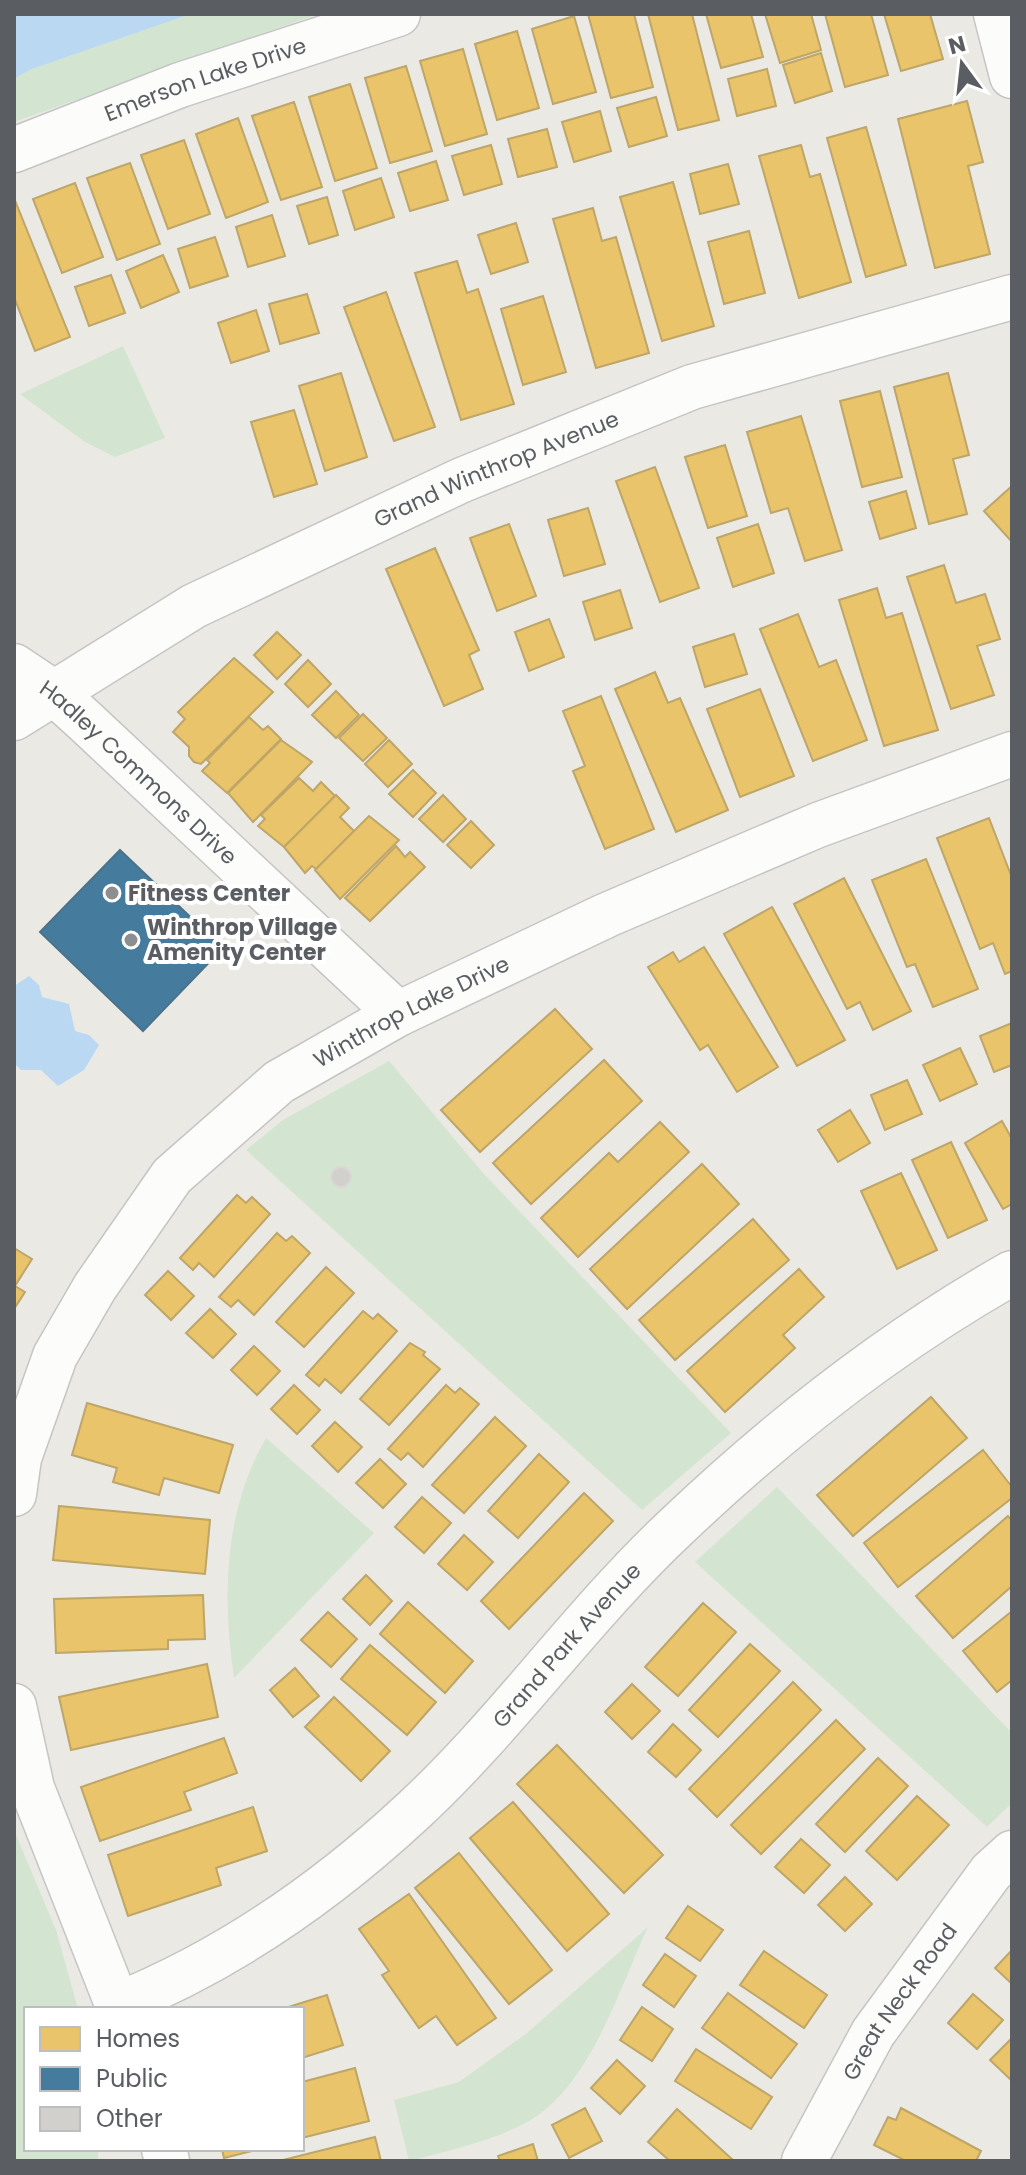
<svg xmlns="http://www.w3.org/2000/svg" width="1026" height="2175" viewBox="0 0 1026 2175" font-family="Poppins,sans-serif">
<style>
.green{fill:#d3e5d1}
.water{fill:#bad8f2}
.homes{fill:#e9c46a;stroke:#bea568;stroke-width:2}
.public{fill:#457b9d;stroke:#4b728b;stroke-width:2}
.building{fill:#d1d0cd;stroke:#d9d8d4;stroke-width:2}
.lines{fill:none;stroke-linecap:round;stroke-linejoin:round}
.minor-casing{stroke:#c6c5c5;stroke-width:47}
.minor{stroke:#fcfcfb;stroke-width:44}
.poi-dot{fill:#8c8e90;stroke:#fff;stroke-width:3}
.labels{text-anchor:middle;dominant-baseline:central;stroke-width:8;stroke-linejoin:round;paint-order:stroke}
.street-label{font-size:22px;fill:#5a5d62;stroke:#fff}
.poi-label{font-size:22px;font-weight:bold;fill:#5a5d62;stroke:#fff;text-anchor:start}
</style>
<rect width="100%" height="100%" fill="#eae9e4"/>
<g class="green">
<path d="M 14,14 L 318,14 L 14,122 Z"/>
<path d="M 123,346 L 165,438 L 115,457 L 85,442 L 20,394 Z"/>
<path d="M 389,1061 L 483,1173 L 731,1433 L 642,1510 L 246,1150 L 283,1120 Z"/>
<path d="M 266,1438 L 374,1533 L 234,1678 C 222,1596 224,1511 266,1438 Z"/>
<path d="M 777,1487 L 1012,1733 L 1012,1803 L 987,1827 L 695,1562 Z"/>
<path d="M 14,1830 L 56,1930 L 78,2009 L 26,2009 L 26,2149 L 98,2149 L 98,2161 L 14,2161 Z"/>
<path d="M 648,1927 C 620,1987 593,2077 537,2116 C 505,2138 447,2151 409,2161 L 394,2100 L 459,2082 L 527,2033 Z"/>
</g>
<g class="water">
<path d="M 14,14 L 190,14 L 29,70 L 14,79 Z"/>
<path d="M 29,976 L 39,985 L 42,997 L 69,1004 L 75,1031 L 89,1035 L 99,1045 L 84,1070 L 58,1086 L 41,1070 L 21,1070 L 14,1063 L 14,986 Z"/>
</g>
<g class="homes">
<path d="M 588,14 L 634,14 L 653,87 L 611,98 Z"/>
<path d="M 648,14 L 692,14 L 719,120 L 678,130 Z"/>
<path d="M 706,14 L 751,14 L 763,57 L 721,68 Z"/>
<path d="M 765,14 L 811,14 L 821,50 L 780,63 Z"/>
<path d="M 825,14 L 871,14 L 888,75 L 845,87 Z"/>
<path d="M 884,14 L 930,14 L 943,59 L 901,71 Z"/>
<path d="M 574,16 L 596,92 L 553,104 L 532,29 Z"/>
<path d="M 517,31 L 539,108 L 497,120 L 475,44 Z"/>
<path d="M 463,49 L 487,134 L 445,146 L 420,61 Z"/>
<path d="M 821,53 L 832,91 L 795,103 L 783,65 Z"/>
<path d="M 406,66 L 432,151 L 390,163 L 365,78 Z"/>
<path d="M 767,69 L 776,106 L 737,116 L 728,79 Z"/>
<path d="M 350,84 L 377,168 L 335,181 L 309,97 Z"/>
<path d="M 656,97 L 667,136 L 629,147 L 617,108 Z"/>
<path d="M 967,101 L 983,162 L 968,166 L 990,254 L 935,268 L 898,119 Z"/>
<path d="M 294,102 L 322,187 L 281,200 L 252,116 Z"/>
<path d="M 600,111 L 611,151 L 574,162 L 562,122 Z"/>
<path d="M 238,118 L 268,202 L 226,218 L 196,134 Z"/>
<path d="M 866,127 L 906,265 L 866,277 L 827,138 Z"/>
<path d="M 547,129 L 557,167 L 518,177 L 508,139 Z"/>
<path d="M 184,140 L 210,214 L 168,229 L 141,155 Z"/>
<path d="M 491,145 L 502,184 L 464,195 L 452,156 Z"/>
<path d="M 801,145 L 810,177 L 820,174 L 851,282 L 799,298 L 759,156 Z"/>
<path d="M 436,161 L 448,200 L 410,211 L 398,173 Z"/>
<path d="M 130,163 L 160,244 L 117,260 L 87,178 Z"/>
<path d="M 728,164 L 739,204 L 700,214 L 690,174 Z"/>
<path d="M 381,178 L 394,217 L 355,230 L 343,191 Z"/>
<path d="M 673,182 L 714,326 L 662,341 L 620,197 Z"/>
<path d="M 75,183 L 103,257 L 62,273 L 33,199 Z"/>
<path d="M 327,197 L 338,235 L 309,244 L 297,206 Z"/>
<path d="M 14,198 L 70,337 L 35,351 L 14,297 Z"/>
<path d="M 593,208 L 602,241 L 616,237 L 649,353 L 596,368 L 553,219 Z"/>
<path d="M 272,215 L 285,256 L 248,267 L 236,227 Z"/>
<path d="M 516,223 L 528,262 L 491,274 L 478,235 Z"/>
<path d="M 749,231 L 765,293 L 724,304 L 708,242 Z"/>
<path d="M 215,237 L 228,276 L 190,288 L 178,249 Z"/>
<path d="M 163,255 L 179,292 L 141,308 L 126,271 Z"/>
<path d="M 457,261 L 467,293 L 478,289 L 514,404 L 461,420 L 415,273 Z"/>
<path d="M 111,275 L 125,313 L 89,326 L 75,287 Z"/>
<path d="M 386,292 L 435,427 L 394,441 L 344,307 Z"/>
<path d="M 307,294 L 319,333 L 280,344 L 269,304 Z"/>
<path d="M 543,296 L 566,372 L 523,385 L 501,309 Z"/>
<path d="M 256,310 L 269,351 L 231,363 L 218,323 Z"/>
<path d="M 341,373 L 367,457 L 325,471 L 299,386 Z"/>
<path d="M 948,373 L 969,455 L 953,459 L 967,514 L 929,524 L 894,387 Z"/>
<path d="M 880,391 L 902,477 L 862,487 L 840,401 Z"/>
<path d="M 294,410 L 317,484 L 274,497 L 251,422 Z"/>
<path d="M 801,416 L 842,550 L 805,561 L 788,508 L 771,513 L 747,432 Z"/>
<path d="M 725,445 L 747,516 L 708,528 L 685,457 Z"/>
<path d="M 655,467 L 699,588 L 660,602 L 616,481 Z"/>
<path d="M 1012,486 L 1012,542 L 984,511 Z"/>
<path d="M 906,491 L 916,528 L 880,539 L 869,502 Z"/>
<path d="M 588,508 L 605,564 L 564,576 L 548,520 Z"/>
<path d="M 509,524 L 536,596 L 497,611 L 470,538 Z"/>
<path d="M 758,524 L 774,573 L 733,587 L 717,538 Z"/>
<path d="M 435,548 L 479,650 L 469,655 L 483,689 L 444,706 L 386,569 Z"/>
<path d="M 944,565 L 956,603 L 985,594 L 1000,639 L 977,646 L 994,695 L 951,709 L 907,577 Z"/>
<path d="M 877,588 L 886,618 L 902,613 L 938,730 L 884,746 L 839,600 Z"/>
<path d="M 620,590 L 632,628 L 595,640 L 583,602 Z"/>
<path d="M 798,614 L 819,667 L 836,660 L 867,740 L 813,761 L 760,629 Z"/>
<path d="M 549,619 L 564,657 L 529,671 L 515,632 Z"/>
<path d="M 277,632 L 301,655 L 277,679 L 254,655 Z"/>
<path d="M 734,634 L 747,674 L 705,687 L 693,647 Z"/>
<path d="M 234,658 L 273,692 L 201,764 L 194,762 L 189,756 L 189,747 L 173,732 L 185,719 L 178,712 Z"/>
<path d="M 308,660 L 331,684 L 308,707 L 285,684 Z"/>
<path d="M 655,672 L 668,703 L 680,698 L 728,810 L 676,832 L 615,689 Z"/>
<path d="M 760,689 L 794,776 L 740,797 L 707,709 Z"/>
<path d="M 336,691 L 359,715 L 336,738 L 312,715 Z"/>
<path d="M 601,696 L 654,829 L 605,849 L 573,771 L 585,766 L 563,711 Z"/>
<path d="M 363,714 L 387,738 L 363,761 L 339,738 Z"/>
<path d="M 249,717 L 263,730 L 268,726 L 281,739 L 227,793 L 202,771 L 210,763 L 207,760 Z"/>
<path d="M 281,740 L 312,762 L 253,822 L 228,793 Z"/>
<path d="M 389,740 L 412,764 L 388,787 L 365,764 Z"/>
<path d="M 413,770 L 436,793 L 413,817 L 389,794 Z"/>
<path d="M 299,778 L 313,791 L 321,782 L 335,796 L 284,847 L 258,826 L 265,819 L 261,815 Z"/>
<path d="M 336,795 L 349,808 L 340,817 L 354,831 L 316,869 L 312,866 L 305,873 L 284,847 Z"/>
<path d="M 443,795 L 466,819 L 443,842 L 419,819 Z"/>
<path d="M 369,816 L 399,840 L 340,899 L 315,870 Z"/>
<path d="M 989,818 L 1012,878 L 1012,971 L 1005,974 L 993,943 L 980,949 L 937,838 Z"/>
<path d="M 471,821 L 494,845 L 471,868 L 447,845 Z"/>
<path d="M 396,846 L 405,857 L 410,852 L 425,867 L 370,921 L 345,898 Z"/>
<path d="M 926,859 L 978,989 L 933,1007 L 915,964 L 907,967 L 872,880 Z"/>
<path d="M 844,878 L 911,1011 L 873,1030 L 860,1002 L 847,1009 L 794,904 Z"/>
<path d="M 772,907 L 845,1040 L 797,1066 L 724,934 Z"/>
<path d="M 704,947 L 778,1067 L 737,1092 L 708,1045 L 700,1050 L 648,967 L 673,952 L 679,962 Z"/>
<path d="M 555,1009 L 592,1049 L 480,1152 L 441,1110 Z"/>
<path d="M 1012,1023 L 1012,1065 L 994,1072 L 980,1036 Z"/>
<path d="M 960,1048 L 977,1084 L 940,1101 L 923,1065 Z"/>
<path d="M 604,1060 L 642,1101 L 531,1204 L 493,1163 Z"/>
<path d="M 907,1080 L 922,1114 L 885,1130 L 871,1095 Z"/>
<path d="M 850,1110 L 870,1143 L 838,1162 L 818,1130 Z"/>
<path d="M 1002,1121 L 1012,1139 L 1012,1204 L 1003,1209 L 965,1143 Z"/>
<path d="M 660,1122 L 689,1152 L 578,1257 L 541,1218 L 609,1153 L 618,1162 Z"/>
<path d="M 951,1142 L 987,1220 L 948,1238 L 912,1160 Z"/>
<path d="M 702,1164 L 739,1204 L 627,1309 L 590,1269 Z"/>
<path d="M 901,1173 L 937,1250 L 897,1269 L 861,1191 Z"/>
<path d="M 237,1195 L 246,1203 L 252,1197 L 270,1214 L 214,1277 L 199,1263 L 193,1270 L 180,1258 Z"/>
<path d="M 753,1219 L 789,1260 L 675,1360 L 639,1320 Z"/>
<path d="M 277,1233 L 286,1241 L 292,1236 L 310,1253 L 254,1315 L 238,1300 L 231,1307 L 219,1297 Z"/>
<path d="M 14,1248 L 32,1259 L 15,1286 L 25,1292 L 14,1309 Z"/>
<path d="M 326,1267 L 354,1293 L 304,1347 L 276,1322 Z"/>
<path d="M 799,1269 L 824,1297 L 783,1335 L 795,1348 L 725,1412 L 687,1371 Z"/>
<path d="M 168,1271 L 194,1296 L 171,1320 L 145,1295 Z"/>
<path d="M 210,1309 L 236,1334 L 213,1358 L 186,1333 Z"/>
<path d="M 363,1311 L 373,1319 L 378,1314 L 397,1331 L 341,1393 L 325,1379 L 319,1386 L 306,1375 Z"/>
<path d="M 410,1343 L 425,1352 L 423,1355 L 440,1369 L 389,1425 L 360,1399 Z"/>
<path d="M 254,1346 L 280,1371 L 257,1395 L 231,1370 Z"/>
<path d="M 294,1385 L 320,1410 L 297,1434 L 271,1409 Z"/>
<path d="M 446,1385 L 455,1393 L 460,1388 L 479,1404 L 423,1467 L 408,1453 L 401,1460 L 388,1449 Z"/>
<path d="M 931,1397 L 967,1438 L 853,1536 L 817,1495 Z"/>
<path d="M 87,1403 L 233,1445 L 219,1493 L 164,1478 L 159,1495 L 113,1482 L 117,1468 L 72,1455 Z"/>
<path d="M 495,1417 L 526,1446 L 464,1513 L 432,1485 Z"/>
<path d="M 335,1422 L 362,1447 L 338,1472 L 312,1446 Z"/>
<path d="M 983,1450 L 1012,1487 L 1012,1498 L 898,1587 L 864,1543 Z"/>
<path d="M 539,1454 L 569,1482 L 518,1538 L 488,1511 Z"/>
<path d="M 380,1459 L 406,1484 L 383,1508 L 356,1483 Z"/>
<path d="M 584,1493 L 613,1521 L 509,1629 L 481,1601 Z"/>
<path d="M 422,1497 L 451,1523 L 424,1553 L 395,1527 Z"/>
<path d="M 59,1506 L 210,1520 L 205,1574 L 53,1560 Z"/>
<path d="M 1008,1516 L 1012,1521 L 1012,1586 L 953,1638 L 916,1596 Z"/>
<path d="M 464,1535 L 493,1562 L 467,1590 L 438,1564 Z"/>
<path d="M 366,1575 L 392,1601 L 370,1625 L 343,1599 Z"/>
<path d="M 203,1595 L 205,1639 L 168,1640 L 168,1649 L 56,1653 L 54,1599 Z"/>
<path d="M 408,1602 L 473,1661 L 445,1693 L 380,1634 Z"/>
<path d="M 703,1603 L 736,1632 L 678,1696 L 645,1667 Z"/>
<path d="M 1012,1611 L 1012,1680 L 997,1692 L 963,1651 Z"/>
<path d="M 328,1612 L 357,1639 L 331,1667 L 301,1640 Z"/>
<path d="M 750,1644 L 780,1671 L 718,1737 L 689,1710 Z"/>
<path d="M 370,1645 L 436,1702 L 407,1735 L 341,1679 Z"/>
<path d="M 207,1664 L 218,1717 L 71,1750 L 59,1697 Z"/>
<path d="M 295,1668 L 319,1696 L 293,1717 L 270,1690 Z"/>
<path d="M 793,1682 L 821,1710 L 717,1817 L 689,1789 Z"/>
<path d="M 632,1684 L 660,1711 L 632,1739 L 605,1712 Z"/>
<path d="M 334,1697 L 390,1751 L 361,1781 L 305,1727 Z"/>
<path d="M 836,1720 L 865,1749 L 761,1854 L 731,1825 Z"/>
<path d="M 673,1724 L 701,1750 L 676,1777 L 648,1752 Z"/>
<path d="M 224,1738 L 237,1773 L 184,1792 L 191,1810 L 100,1841 L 81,1787 Z"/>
<path d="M 557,1745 L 663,1855 L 624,1893 L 517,1784 Z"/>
<path d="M 878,1758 L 908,1786 L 845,1852 L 816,1824 Z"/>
<path d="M 917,1796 L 949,1825 L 897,1880 L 866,1851 Z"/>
<path d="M 513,1802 L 609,1914 L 567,1951 L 470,1838 Z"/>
<path d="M 253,1807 L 267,1851 L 216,1868 L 221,1885 L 128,1916 L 108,1855 Z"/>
<path d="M 801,1839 L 830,1865 L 804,1893 L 775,1867 Z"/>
<path d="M 459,1853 L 552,1970 L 509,2004 L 415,1888 Z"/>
<path d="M 845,1877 L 872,1904 L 845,1931 L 818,1905 Z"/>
<path d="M 409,1894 L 496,2018 L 457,2045 L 436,2016 L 419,2028 L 382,1975 L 389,1971 L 359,1929 Z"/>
<path d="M 688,1906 L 723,1930 L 700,1961 L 666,1938 Z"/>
<path d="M 1012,1950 L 1012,1984 L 995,1968 Z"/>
<path d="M 764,1951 L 827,1995 L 804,2028 L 740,1985 Z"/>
<path d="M 665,1954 L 696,1976 L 674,2007 L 643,1985 Z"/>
<path d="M 728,1993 L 797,2044 L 771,2078 L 702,2028 Z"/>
<path d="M 973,1994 L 1003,2020 L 977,2049 L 948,2023 Z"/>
<path d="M 327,1995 L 343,2045 L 302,2058 L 302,2009 L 282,2009 Z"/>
<path d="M 642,2007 L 673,2029 L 652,2061 L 620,2040 Z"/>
<path d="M 1012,2038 L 1012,2081 L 990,2060 Z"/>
<path d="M 696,2049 L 772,2097 L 751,2129 L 675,2081 Z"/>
<path d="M 617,2060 L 645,2086 L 620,2114 L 591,2088 Z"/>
<path d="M 355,2068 L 369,2121 L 302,2138 L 302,2082 Z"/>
<path d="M 585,2108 L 602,2141 L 569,2158 L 552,2125 Z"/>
<path d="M 901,2108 L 981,2151 L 976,2161 L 906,2161 L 874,2145 L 888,2117 L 896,2120 Z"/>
<path d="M 677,2109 L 733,2160 L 732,2161 L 670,2161 L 648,2142 Z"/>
<path d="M 375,2137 L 381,2161 L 279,2161 Z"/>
<path d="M 533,2144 L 538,2161 L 500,2161 L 498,2156 Z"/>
<path d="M 222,2149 L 260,2149 L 224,2158 Z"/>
</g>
<path class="public" d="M 120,850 L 223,948 L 143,1031 L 40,932 Z"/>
<circle class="building" cx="341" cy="1177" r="10"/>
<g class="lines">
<g class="minor-casing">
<g id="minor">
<path d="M 996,14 L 1012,76"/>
<path id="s1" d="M 14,150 L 180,85 L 398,14"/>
<path id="s2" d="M 14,666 L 53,692 L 85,721 L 398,1014"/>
<path id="s3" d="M 14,718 L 194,606 L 462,480 L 692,387 L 1012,297"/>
<path id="s4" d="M 14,1494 L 19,1458 L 55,1356 L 95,1287 L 172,1176 L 279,1082 L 398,1014 L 607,915 L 818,825 L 1012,754"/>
<path d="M 14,1706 L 32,1788 L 119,2009"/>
<path id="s5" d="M 117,2005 C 226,1961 327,1891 413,1811 C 506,1725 583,1614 676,1527 C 777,1431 890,1342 1012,1273"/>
<path d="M 164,2149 L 167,2161"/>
<path id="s6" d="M 804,2161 L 873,2033 L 991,1872 L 1012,1853"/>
</g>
</g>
<use href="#minor" class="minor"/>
</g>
<g class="poi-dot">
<circle cx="112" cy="893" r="8"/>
<circle cx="131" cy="940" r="8"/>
</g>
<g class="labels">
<g class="street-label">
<text stroke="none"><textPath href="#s1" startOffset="204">Emerson Lake Drive</textPath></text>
<text stroke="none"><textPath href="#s3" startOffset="544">Grand Winthrop Avenue</textPath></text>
<text stroke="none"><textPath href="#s2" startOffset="164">Hadley Commons Drive</textPath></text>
<text stroke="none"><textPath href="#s4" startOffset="652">Winthrop Lake Drive</textPath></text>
<text stroke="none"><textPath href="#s5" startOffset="582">Grand Park Avenue</textPath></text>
<text stroke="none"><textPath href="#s6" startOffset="186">Great Neck Road</textPath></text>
</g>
<g class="poi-label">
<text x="128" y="893">Fitness Center</text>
<text x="147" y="927">Winthrop Village<tspan x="147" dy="25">Amenity Center</tspan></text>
</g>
</g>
<rect width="1026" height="2175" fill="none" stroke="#5a5d62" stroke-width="32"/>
<rect x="24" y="2007" width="280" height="144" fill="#ffffff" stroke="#bdbec0" stroke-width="2"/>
<rect x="40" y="2027" width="40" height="24" fill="#e9c46a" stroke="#bdbec0" stroke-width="2"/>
<text x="96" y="2047" font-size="24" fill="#5a5d62">Homes</text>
<rect x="40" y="2067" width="40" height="24" fill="#457b9d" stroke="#bdbec0" stroke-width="2"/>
<text x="96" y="2087" font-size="24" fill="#5a5d62">Public</text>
<rect x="40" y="2107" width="40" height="24" fill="#d1d0cd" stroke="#bdbec0" stroke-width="2"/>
<text x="96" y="2127" font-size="24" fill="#5a5d62">Other</text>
<g transform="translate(962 64) rotate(345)" stroke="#ffffff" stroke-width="6" paint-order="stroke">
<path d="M0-6L14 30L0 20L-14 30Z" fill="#5a5d62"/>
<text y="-12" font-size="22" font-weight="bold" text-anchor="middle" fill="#5a5d62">N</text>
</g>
</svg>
